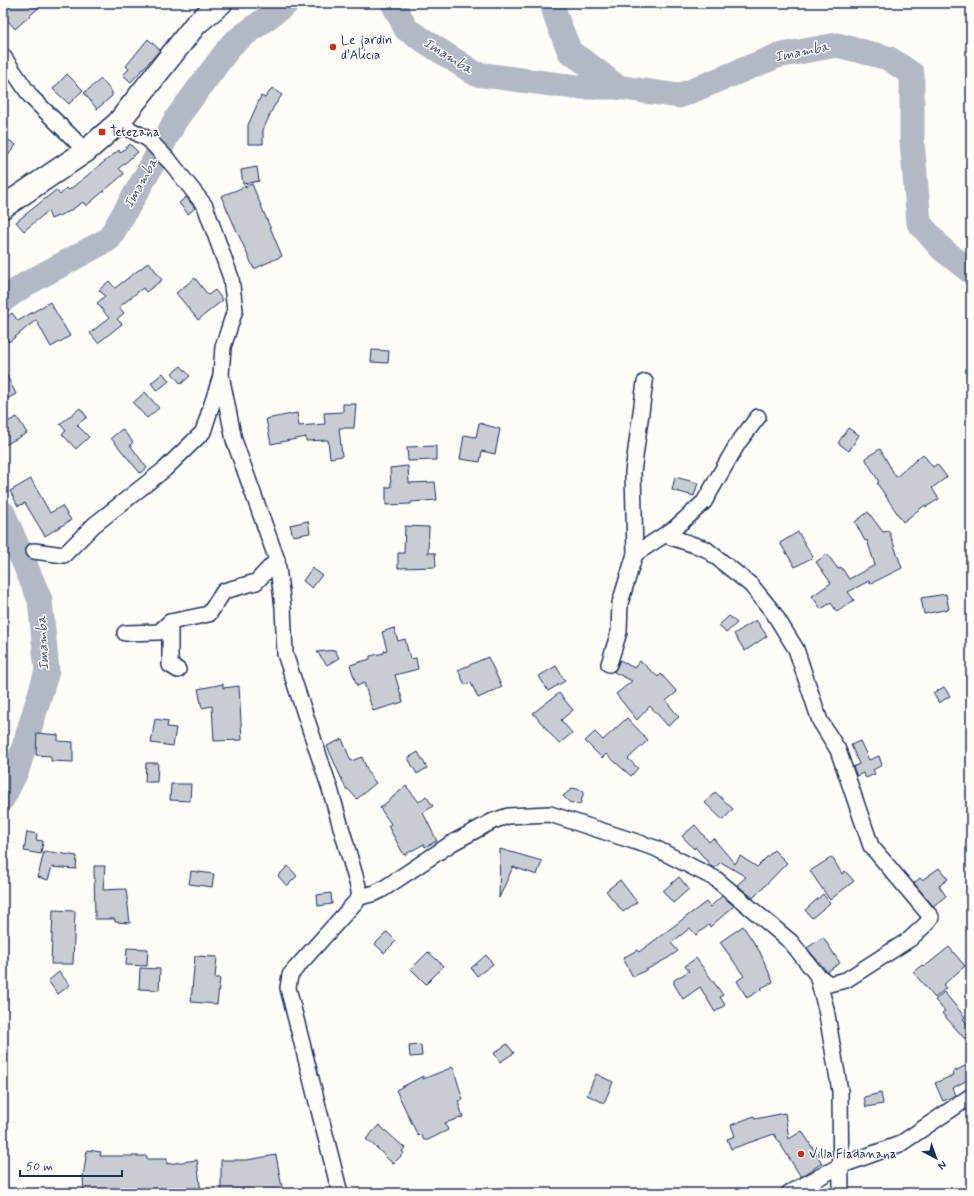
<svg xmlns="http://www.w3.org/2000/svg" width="974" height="1196" viewBox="0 0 974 1196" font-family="Mynerve,sans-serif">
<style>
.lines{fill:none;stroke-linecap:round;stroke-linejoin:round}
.river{stroke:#b3b8c5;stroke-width:25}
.building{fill:#c9ccd3;stroke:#1b2f5e}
.street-casing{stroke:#1b2f5e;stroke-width:18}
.secondary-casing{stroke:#1b2f5e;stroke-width:25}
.street{stroke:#fdfcf7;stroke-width:15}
.secondary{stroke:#fdfcf7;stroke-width:22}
.poi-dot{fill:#c8321e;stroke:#fdfcf7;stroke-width:1.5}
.labels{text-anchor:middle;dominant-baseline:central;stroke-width:3;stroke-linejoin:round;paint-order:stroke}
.poi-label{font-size:13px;fill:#1b2f5e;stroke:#fdfcf7;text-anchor:start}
.water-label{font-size:14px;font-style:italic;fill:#49587d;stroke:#fdfcf7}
</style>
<rect width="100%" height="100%" fill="#fdfcf7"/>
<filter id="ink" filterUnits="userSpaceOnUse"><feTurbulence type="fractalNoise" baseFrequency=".025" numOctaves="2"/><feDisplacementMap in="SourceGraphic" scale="8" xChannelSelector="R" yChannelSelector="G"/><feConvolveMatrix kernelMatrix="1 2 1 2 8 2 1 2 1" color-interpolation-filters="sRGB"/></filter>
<g filter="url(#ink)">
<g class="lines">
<g class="river">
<path d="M 393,3 L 406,29 L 476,74 L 575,87 L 617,87"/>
<path d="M 552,3 L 557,20 L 570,52 L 592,67 L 617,87 L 679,96 L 777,56 L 837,45 L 888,58 L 912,74 L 912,141 L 919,223 L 942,249 L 971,272"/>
<path d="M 3,300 L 26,284 L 109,239 L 147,174 L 176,119 L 232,44 L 287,3"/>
<path d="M 3,513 L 40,600 L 47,671 L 17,770 L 3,798"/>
</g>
</g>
<g class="building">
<path d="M 3,3 L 44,3 L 15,29 L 3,15 Z"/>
<path d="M 148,39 L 160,50 L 131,82 L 123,75 L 129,69 L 126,66 Z"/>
<path d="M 67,74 L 83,90 L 69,104 L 53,89 Z"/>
<path d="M 101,79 L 112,92 L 112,96 L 97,109 L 84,93 Z"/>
<path d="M 272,88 L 282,95 L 273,108 L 263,130 L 263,144 L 248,144 L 248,125 L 261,96 L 265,98 Z"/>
<path d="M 3,136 L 16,145 L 3,162 Z"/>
<path d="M 130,144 L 138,152 L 119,168 L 124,174 L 86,206 L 83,202 L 68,212 L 51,219 L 48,211 L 24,231 L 16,222 L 56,190 L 60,195 L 67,188 L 69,190 L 119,150 L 120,153 Z"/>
<path d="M 257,167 L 259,181 L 243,184 L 241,170 Z"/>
<path d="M 252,184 L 282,256 L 254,269 L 221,196 Z"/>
<path d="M 186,197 L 195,208 L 188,214 L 179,203 Z"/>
<path d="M 149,262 L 162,280 L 146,292 L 143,288 L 119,307 L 124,313 L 117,319 L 122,324 L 98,343 L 90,333 L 109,318 L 97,303 L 105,296 L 99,290 L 109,281 L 115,288 Z"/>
<path d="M 195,278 L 208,295 L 215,290 L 223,300 L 198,320 L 176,293 Z"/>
<path d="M 50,302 L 70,336 L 51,347 L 36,320 L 9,342 L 3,335 L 3,320 L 12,313 L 18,321 Z"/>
<path d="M 372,350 L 389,351 L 388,363 L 371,362 Z"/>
<path d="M 181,366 L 190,376 L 181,384 L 172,373 Z"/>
<path d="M 3,368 L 16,394 L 3,401 Z"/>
<path d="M 163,373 L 169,381 L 157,391 L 151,383 Z"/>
<path d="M 145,392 L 159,408 L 147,418 L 133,403 Z"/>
<path d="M 343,404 L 356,404 L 354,428 L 339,428 L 342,456 L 330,458 L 328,440 L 306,441 L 306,437 L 271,444 L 266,419 L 297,413 L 299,426 L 325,424 L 324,413 L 343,412 Z"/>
<path d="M 80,408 L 87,417 L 77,425 L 89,437 L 76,449 L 62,434 L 66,431 L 60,424 Z"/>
<path d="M 17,417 L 27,433 L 3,446 L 3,424 Z"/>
<path d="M 479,423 L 500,429 L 495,454 L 482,451 L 480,462 L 460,459 L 464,435 L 476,437 Z"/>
<path d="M 848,428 L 859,435 L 849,451 L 838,443 Z"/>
<path d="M 122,429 L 133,442 L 130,445 L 147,468 L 140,473 L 111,438 Z"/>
<path d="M 436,446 L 436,460 L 408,461 L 407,447 Z"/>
<path d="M 880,449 L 896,477 L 923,454 L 933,467 L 937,464 L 947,477 L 932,488 L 939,499 L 926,507 L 925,505 L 903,522 L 877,483 L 879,482 L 865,458 Z"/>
<path d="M 408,466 L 409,483 L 435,482 L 437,500 L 411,502 L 411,504 L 386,505 L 386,487 L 391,487 L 390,468 Z"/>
<path d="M 675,477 L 698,483 L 694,496 L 672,490 Z"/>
<path d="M 31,479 L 50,513 L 62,506 L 71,520 L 45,536 L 25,503 L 18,506 L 10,491 Z"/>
<path d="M 868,512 L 883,532 L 889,531 L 902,568 L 870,584 L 869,581 L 848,592 L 854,600 L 837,612 L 831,603 L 821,609 L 812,596 L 831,583 L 816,562 L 827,554 L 838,569 L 841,567 L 849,579 L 875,565 L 867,540 L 865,541 L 855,522 Z"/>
<path d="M 308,521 L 310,533 L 293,536 L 290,525 Z"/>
<path d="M 405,526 L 429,527 L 428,553 L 435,553 L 436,567 L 398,568 L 398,553 L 404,553 Z"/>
<path d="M 798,532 L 813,557 L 795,567 L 780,543 Z"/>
<path d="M 312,568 L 322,575 L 312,588 L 303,581 Z"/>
<path d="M 946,594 L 949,609 L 924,614 L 921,598 Z"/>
<path d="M 729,616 L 737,623 L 726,633 L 719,625 Z"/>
<path d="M 756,620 L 767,636 L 745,651 L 734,634 Z"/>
<path d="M 394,628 L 398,641 L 405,639 L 410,659 L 416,658 L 418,669 L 395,675 L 403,702 L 373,711 L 364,683 L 357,686 L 350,665 L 370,659 L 370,656 L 384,653 L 384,651 L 387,650 L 382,632 Z"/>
<path d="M 335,650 L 339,658 L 327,665 L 317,652 Z"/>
<path d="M 488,657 L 502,687 L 478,698 L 471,683 L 465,685 L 458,670 Z"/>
<path d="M 620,660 L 634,668 L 640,661 L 658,677 L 661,674 L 677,692 L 666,701 L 679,717 L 668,726 L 650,706 L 637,720 L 616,694 L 632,681 L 614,672 Z"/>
<path d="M 556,666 L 565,681 L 548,691 L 539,676 Z"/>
<path d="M 223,684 L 223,688 L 239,686 L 242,740 L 214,741 L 212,706 L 202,708 L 198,689 Z"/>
<path d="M 944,687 L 950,696 L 939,703 L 933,693 Z"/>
<path d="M 559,693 L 573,710 L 561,720 L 572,733 L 559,744 L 533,713 Z"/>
<path d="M 627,718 L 648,740 L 628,759 L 638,768 L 631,776 L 606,754 L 602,758 L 585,741 L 595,732 L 603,740 Z"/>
<path d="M 155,719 L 168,721 L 167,727 L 176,728 L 173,746 L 151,743 Z"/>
<path d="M 37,733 L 58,735 L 58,741 L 73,742 L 73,762 L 51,761 L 51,756 L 36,755 Z"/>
<path d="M 342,739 L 351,761 L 362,757 L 369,774 L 376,783 L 357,799 L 348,789 L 346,789 L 327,746 Z"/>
<path d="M 860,741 L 869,760 L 879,756 L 882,765 L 873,770 L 875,774 L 866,778 L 863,773 L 857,776 L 853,767 L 859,764 L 851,745 Z"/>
<path d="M 418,752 L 427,768 L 417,774 L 408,758 Z"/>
<path d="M 146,763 L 158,763 L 157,782 L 145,782 Z"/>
<path d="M 171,784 L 191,784 L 190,801 L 170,800 Z"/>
<path d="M 406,786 L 419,802 L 426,796 L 433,806 L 423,813 L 437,841 L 425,847 L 424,844 L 404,855 L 388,826 L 391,824 L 380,808 Z"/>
<path d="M 573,788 L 584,791 L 580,805 L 569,802 L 563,796 Z"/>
<path d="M 715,792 L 733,809 L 723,820 L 705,803 Z"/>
<path d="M 695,825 L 709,842 L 713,838 L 735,864 L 740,856 L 757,867 L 774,850 L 787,863 L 753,898 L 737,885 L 746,877 L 721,862 L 714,868 L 712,867 L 695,847 L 694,849 L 682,836 Z"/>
<path d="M 27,832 L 37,834 L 36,840 L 43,841 L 41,854 L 24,851 Z"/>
<path d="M 500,849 L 542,861 L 537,875 L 513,867 L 499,898 Z"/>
<path d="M 44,851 L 77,856 L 76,869 L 52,867 L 48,880 L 38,877 Z"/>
<path d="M 832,857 L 842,874 L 845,871 L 854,881 L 830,900 L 810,871 Z"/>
<path d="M 94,866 L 105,866 L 103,890 L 126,889 L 130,923 L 115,922 L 115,919 L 95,919 Z"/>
<path d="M 288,866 L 297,876 L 287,886 L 278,876 Z"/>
<path d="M 939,868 L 948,879 L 939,886 L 946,896 L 933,906 L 914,883 L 920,878 L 922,880 Z"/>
<path d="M 191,871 L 214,874 L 212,887 L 189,884 Z"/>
<path d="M 679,877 L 689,889 L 673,903 L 663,891 Z"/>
<path d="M 620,880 L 637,902 L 623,912 L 606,891 Z"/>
<path d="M 331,893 L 332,904 L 318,906 L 317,895 Z"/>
<path d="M 823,894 L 830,903 L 812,918 L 805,910 Z"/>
<path d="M 722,896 L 734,906 L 710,927 L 709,925 L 696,935 L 690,928 L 671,943 L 678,951 L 668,958 L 633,977 L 623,958 L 637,950 L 639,952 L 706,902 L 710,907 Z"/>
<path d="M 53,910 L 75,911 L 73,964 L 51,964 Z"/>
<path d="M 743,926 L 760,952 L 773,982 L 761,988 L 762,989 L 747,998 L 737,981 L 744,976 L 720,942 Z"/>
<path d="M 387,932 L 396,941 L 384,953 L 375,944 Z"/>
<path d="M 823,937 L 840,963 L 827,972 L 807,948 Z"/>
<path d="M 949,947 L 965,966 L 943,985 L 946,988 L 935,998 L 913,972 L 922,965 L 924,967 Z"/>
<path d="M 127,948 L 148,949 L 147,966 L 126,965 Z"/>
<path d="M 428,952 L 444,966 L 426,984 L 411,969 Z"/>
<path d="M 486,955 L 493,964 L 477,976 L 471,968 Z"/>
<path d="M 195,956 L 217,957 L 215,978 L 220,978 L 217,1004 L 191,1002 Z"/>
<path d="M 696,958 L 723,995 L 720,997 L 725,1005 L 715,1012 L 700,987 L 683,999 L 674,984 L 674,980 L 689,971 L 685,966 Z"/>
<path d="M 140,968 L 160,969 L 159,990 L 139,989 Z"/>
<path d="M 59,972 L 70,985 L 58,994 L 48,981 Z"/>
<path d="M 944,992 L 965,1017 L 963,1019 L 971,1028 L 971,1034 L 965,1039 L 942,1013 L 945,1011 L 935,1000 Z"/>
<path d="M 507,1044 L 514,1053 L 500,1062 L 494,1053 Z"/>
<path d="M 421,1045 L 422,1056 L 410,1057 L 409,1046 Z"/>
<path d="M 971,1065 L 971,1078 L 953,1088 L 956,1095 L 943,1101 L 935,1083 L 954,1075 L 953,1072 L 965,1066 L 966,1067 Z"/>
<path d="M 453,1067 L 463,1100 L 458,1101 L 463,1117 L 445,1123 L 448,1130 L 428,1140 L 424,1140 L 420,1134 L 418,1136 L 396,1090 L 423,1076 L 423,1079 Z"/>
<path d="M 596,1074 L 613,1082 L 604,1103 L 587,1095 Z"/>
<path d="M 881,1093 L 883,1104 L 866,1107 L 864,1097 Z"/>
<path d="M 785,1113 L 789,1139 L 802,1131 L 822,1163 L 801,1177 L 774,1134 L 731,1149 L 727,1139 L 735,1136 L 731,1125 L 754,1116 L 755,1119 Z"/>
<path d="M 379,1125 L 405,1148 L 402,1151 L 404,1153 L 393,1164 L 377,1148 L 366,1139 Z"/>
<path d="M 87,1150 L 101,1152 L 100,1156 L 147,1156 L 147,1159 L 167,1159 L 167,1164 L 197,1160 L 201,1193 L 84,1193 L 83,1177 Z"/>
<path d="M 276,1155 L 283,1193 L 221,1193 L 221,1160 L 247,1160 Z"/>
</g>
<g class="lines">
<g class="street-casing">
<g id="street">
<path d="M 3,56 L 31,97 L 86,151"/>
<path d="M 118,123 L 148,139 L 172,164 L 205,206 L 231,278 L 235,310 L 223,347 L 221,375 L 234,440 L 277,560 L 283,607 L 285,654 L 330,789 L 358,886 L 360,897 L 296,968 L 290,975 L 288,988 L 340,1193"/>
<path d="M 665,535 L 706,549 L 751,585 L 773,612 L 796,649 L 820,721 L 838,750 L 871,846 L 931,917 L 926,924 L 910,939 L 846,980 L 829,984 L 817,975"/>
<path d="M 34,551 L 64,555 L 94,525 L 165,469 L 203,432 L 221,376"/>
<path d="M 635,554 L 675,528 L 704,502 L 738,443 L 758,417"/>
<path d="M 125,633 L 159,632 L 170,622"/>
<path d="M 609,664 L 619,632 L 620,603 L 635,554 L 633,472 L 645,382"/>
<path d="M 178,670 L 170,665 L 170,622 L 209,614 L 224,591 L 256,582 L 277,560"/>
<path d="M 360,897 L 375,893 L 383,889 L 452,843 L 493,821 L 508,816 L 550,814 L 655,848 L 716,879 L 791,942 L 817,975 L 826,1009 L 840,1091 L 841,1193"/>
<path d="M 789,1193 L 840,1166 L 900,1144 L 971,1096"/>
</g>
</g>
<g class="secondary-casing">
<path id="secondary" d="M 3,207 L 86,151 L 118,123 L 196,24 L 221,3"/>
</g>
<use href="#street" class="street"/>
<use href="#secondary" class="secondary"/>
</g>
</g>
<g class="poi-dot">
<circle cx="333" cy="47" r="4"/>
<rect x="98" y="128" width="8" height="8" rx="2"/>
<circle cx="801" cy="1154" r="4"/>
</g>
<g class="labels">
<g class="poi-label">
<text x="341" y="40">Le jardin<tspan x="341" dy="15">d'Alicia</tspan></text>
<text x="110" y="132">Tetezana</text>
<text x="809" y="1154">Villa Fiadanana</text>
</g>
<g class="water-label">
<text transform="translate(802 52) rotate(-12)">Imamba</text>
<text transform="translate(448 56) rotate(32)">Imamba</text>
<text transform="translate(141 183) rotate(-61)">Imamba</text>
<text transform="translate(43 643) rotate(-93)">Imamba</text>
</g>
</g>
<rect width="974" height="1196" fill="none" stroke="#fdfcf7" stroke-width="16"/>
<rect x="8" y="8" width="958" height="1180" fill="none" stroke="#1b2f5e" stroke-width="1.5" filter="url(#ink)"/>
<g transform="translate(936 1158) rotate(139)" stroke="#fdfcf7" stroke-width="3" paint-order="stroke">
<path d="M0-3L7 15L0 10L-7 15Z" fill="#1b2f5e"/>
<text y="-6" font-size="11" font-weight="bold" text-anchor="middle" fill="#1b2f5e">N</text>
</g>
<path d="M20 1170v6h102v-6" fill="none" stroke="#1b2f5e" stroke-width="2"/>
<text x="26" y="1170" font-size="12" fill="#1b2f5e" stroke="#fdfcf7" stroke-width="3" paint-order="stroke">50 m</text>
</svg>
